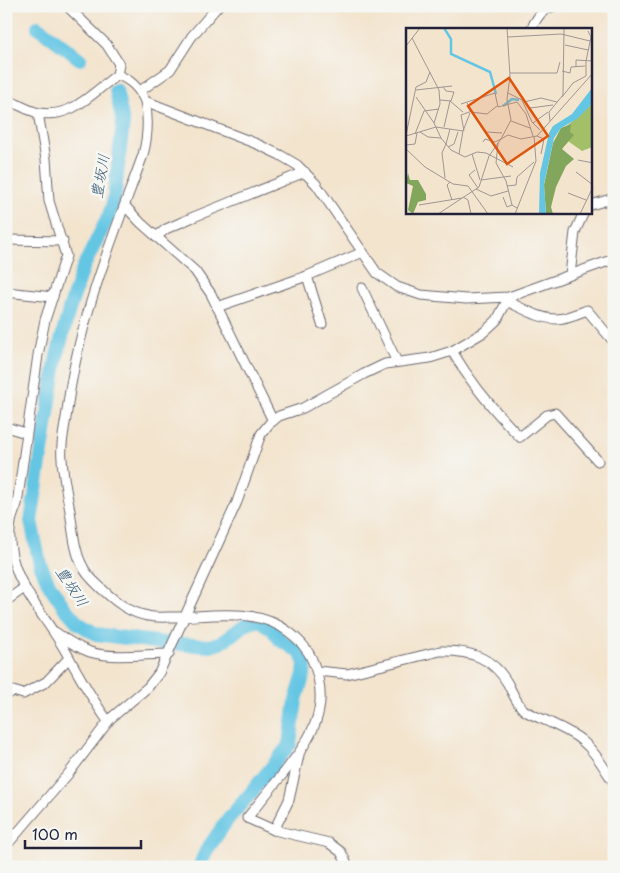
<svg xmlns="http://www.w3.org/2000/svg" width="620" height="873" viewBox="0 0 620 873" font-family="'Playpen Sans','Klee One',sans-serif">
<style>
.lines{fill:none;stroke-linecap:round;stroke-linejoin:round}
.river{stroke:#65c6e4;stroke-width:14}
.minor-casing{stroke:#6b666e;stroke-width:11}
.minor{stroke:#fff;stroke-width:9}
.labels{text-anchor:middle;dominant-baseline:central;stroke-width:5;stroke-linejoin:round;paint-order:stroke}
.water-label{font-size:15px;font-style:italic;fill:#395b76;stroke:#f6f6f2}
.inset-river{fill:none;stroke:#65c6e4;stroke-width:2.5}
.inset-road{fill:none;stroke:#9f9693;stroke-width:1}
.view{fill:#de560e;fill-opacity:0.15;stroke:#de560e;stroke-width:2.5}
.inset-edge{fill:none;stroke:#22223b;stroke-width:2.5}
</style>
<rect width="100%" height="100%" fill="#f6f6f2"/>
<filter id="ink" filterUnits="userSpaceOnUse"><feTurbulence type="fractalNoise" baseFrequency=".02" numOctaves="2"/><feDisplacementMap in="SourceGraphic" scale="10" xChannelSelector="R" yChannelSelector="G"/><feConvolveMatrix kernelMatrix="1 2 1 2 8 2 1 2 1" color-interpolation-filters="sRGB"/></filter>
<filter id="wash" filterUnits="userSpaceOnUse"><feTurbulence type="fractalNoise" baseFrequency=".0096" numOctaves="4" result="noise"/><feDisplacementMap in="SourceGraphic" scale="20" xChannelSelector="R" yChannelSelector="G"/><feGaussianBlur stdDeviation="1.12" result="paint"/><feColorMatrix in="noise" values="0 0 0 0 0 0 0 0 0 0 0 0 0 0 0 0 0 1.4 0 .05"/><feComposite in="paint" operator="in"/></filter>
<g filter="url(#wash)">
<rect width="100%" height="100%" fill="#f3e4ce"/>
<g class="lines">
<g class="river">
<path d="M 38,27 L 80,59"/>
<path d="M 116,90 L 123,123 L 114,200 L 109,215 L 83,268 L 69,310 L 57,356 L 31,521 L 40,564 L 50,586 L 64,607 L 78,623 L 96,634 L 163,643 L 210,646 L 222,642 L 250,621 L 258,620 L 262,622 L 272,629 L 280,640 L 300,652 L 305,663 L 304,674 L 296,700 L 290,744 L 250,794 L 228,819 L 206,851 L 199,867"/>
</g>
</g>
</g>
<g filter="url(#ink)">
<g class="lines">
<g class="minor-casing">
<g id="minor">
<path d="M 67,6 L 107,45 L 119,64 L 117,75"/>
<path d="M 531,29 C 537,18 541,9 555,6"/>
<path d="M 140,91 L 170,70 L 192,36 L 218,6"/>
<path d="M 6,99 C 16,103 28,111 39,113 C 72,119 93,92 117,75 C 130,79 139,88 145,101 L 257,144 L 280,155 L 297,165 L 316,184 L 377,273 L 397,287 L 421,295 L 466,299 L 509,297 L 614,259"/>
<path d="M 145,101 C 149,120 148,136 143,155 C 112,240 78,321 67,411 C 65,427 60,444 62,459 C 63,477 67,494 70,511 C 73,529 74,551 83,567 C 87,576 96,583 103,590 C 116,602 130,613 148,616 C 156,618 166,617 174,617 C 212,616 257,607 289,632 C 300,641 308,649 313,662 C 332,708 311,739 283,774 C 271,788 259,803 247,818 L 274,830 L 329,843 L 341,852 L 346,862 L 346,867"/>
<path d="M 38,113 L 46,159 L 49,201 L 66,256 L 45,320 L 38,355 L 17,504 C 15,510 12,516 11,522 C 2,574 43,611 66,652 C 80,677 91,698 108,721"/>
<path d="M 591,205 L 614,198"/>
<path d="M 125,206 L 141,223 L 195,271 L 211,294 L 273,421"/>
<path d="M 156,237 L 166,229 L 191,218 L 305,172"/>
<path d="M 6,240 L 63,241"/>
<path d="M 570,275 L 575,232 L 584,212"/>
<path d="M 362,288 L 397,362"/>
<path d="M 6,292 L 53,297"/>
<path d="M 506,301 C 521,307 539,319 556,319 C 566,319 577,314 587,310 L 614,342"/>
<path d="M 217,307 L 307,276"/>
<path d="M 322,324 L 307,276 L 363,252"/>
<path d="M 452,351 C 472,385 493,410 520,437 L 547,415 L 555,413 L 598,461"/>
<path d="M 6,427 L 26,433"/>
<path d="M 6,601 L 24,588"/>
<path d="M 55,632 C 66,640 77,647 90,652 C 112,659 145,654 169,654"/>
<path d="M 317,671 L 347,674 L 440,651 C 469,650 493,657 508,684 C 512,692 517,704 524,710 C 532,716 542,718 551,723 C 561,728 573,733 581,740 C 595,751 604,768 614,783"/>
<path d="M 6,695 L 13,691 L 23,694 L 46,682 L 69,658"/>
<path d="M 614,791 L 614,805"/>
<path d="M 274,830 L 289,800 L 299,755"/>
<path d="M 6,846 L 69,773 L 111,718 L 148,687 L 159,673 L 237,502 L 261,434 L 269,424 L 279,416 L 303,408 L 364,374 L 385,364 L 430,358 L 452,351 L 484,332 L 497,320 L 509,297"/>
</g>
</g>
<use href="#minor" class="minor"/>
</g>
</g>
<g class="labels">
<g class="water-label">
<text transform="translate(99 176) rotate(-80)">豊坂川</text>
<text transform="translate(73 586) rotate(57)">豊坂川</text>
</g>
</g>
<g transform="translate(406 28)">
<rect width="186" height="186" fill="#f3e4ce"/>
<path d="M 186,76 L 186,119 L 176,123 L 152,106 Z" fill="#a3c068"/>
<path d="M 165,96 L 164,104 L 168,107 L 156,121 L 168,131 L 160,138 L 150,159 L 145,179 L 147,186 L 140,186 L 138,157 L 147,115 L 155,100 ZM 2,145 L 4,152 L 12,152 L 20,166 L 20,172 L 12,174 L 7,186 L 2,182 L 7,158 L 0,155 Z" fill="#82a65c"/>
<path d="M 186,60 L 186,75 L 183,79 L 171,91 L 155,100 L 148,110 L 138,156 L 140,186 L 133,186 L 134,145 L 143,105 L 147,98 L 166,86 Z" fill="#65c6e4"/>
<path class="inset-river" d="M 38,0 L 45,11 L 45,26 L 84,44 L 90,66M 97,78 L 106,71 L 113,72"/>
<path class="inset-road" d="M 102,9 L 155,6 L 184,13M 6,10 L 33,62 L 34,76 L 28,95 L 35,110 L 45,122 L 59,129 L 71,124 L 80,125 L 107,139M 159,17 L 182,22M 0,18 L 14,0M 170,39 L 170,32 L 187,33M 156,43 L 164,45 L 165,39 L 179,38M 104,45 L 151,45 L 154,34M 10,62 L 46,58M 102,65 L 116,72 L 126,94 L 134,102M 10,69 L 28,95M 156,69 L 167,55 L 180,48 L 180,33 L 185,9 L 182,3M 34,72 L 45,73 L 48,64 L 40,63 L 37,59M 118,74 L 135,70 L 151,74M 55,76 L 89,65 L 92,79 L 111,74 L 120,86 L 127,108M 124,80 L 147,77M 65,84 L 81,86 L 91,78M 105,93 L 124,100M 144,93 L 143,84 L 157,67 L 158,0M 127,95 L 142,84M 38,99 L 44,73 L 57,84M 58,103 L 55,87 L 66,83 L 61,75M 14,104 L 22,109 L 35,110M 81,104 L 96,105M 9,106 L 18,83 L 33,81M 0,107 L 10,59 L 20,54 L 24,44M 0,108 L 30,99 L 57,103 L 64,85M 131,108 L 138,111 L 135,126M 95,111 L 105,92 L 101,71 L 104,48 L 101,0M 77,114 L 79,111 L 89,114 L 95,111M 92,115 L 90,135 L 100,153 L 106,177 L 111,180M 40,116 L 44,101M 0,117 L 9,116 L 11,105M 42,119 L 48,116 L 52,104M 0,121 L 19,139 L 47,156 L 62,158 L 82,186M 53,126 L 57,103M 66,126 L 74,152M 172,132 L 187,135M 69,142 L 63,147 L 72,160M 170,144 L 187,157M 39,150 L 36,125 L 40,116M 75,152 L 105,148M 44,154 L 41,157 L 46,172M 101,158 L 110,157 L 111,149 L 128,134M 70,161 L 85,168 L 102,163M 162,165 L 180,172M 57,169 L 62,172 L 65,186M 97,169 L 101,179 L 106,177M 13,177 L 56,170M 32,186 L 73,159 L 83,128 L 95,111 L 102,107 L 115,111 L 131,108 L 187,45M 109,186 L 130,133 L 128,108M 174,186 L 187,159"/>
<path class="view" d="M 103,50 L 142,108 L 101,136 L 62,78 Z"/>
<rect width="186" height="186" class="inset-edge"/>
</g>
<rect width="620" height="873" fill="none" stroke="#f6f6f2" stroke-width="25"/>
<path d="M25 840v8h116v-8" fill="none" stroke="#22223b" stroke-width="2.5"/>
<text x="32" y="840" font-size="15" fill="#22223b" stroke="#f6f6f2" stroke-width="4" paint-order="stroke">100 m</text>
</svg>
